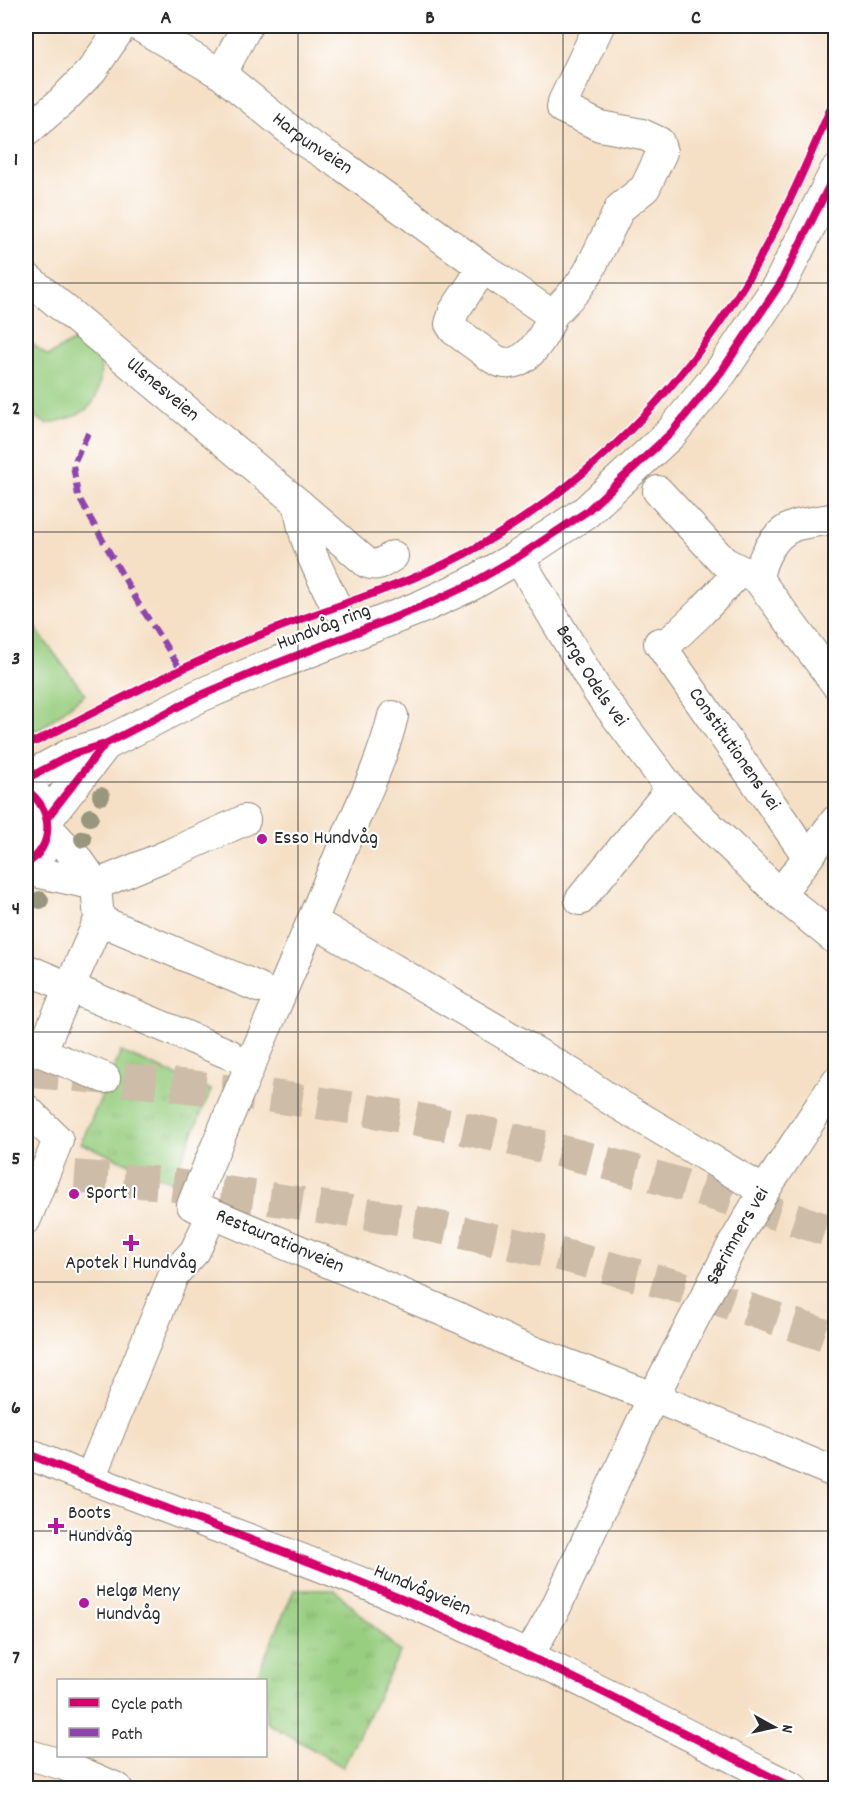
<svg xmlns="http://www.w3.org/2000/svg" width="861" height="1814" viewBox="0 0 861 1814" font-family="Dekko,sans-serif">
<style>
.grass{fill:#98ce80;stroke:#627c56;stroke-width:1.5}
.park{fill:url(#park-tufts);stroke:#627c56;stroke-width:1.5}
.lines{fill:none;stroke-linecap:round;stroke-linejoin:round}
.highway-tunnel{stroke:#cdbca7;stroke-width:33;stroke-dasharray:33 16;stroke-linecap:butt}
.minor-casing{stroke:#908678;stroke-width:32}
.major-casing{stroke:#908678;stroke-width:35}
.minor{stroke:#fff;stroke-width:30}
.major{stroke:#fff;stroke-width:33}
.quiet{stroke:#8e44ad;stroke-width:6;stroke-dasharray:12 6;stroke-linecap:butt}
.cycleway-casing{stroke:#fff;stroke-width:11}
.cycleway{stroke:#d6006c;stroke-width:8}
.tree{fill:#98977e}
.grid{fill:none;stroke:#2b2b2b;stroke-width:1.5;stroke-opacity:0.55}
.poi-dot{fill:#b5179e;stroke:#fff;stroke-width:2}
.labels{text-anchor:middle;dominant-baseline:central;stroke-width:4.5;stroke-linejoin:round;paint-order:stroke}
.street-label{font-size:20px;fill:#2b2b2b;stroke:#fff}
.poi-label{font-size:20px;fill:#2b2b2b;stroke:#fff;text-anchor:start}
.neatline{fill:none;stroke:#2b2b2b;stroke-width:2}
.grid-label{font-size:20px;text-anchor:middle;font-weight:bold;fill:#2b2b2b}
</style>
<defs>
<pattern id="park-tufts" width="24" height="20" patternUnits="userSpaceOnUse" patternTransform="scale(1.5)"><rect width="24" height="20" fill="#98ce80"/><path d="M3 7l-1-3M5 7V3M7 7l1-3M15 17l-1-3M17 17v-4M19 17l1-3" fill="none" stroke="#83b16f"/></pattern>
</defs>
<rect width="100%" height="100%" fill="#fff"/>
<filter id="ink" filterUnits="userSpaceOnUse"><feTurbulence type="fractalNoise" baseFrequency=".0167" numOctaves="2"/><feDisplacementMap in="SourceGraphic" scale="12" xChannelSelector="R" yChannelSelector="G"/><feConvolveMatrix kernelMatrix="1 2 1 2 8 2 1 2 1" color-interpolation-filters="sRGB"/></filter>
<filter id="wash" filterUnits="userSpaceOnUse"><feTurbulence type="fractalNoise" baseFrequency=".008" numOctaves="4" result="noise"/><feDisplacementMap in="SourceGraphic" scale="24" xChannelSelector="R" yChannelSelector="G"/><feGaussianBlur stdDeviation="1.35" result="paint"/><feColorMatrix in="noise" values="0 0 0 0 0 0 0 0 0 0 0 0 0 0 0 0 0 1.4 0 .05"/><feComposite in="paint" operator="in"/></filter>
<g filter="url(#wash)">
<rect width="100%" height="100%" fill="#f5e0c6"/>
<g class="grass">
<path d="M 26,339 L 48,356 L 71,342 C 97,349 105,357 99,385 C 98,391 95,401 90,406 C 80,417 61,420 47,424 L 26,412 Z"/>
<path d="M 26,616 L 85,694 L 39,730 L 26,732 Z"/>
</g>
<g class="park">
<path d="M 121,1052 L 211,1090 L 172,1182 L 81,1143 Z"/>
<path d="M 294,1590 L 335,1590 L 400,1652 L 343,1767 L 266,1722 L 266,1680 L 255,1680 Z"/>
</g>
</g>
<g filter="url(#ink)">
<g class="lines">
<g class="highway-tunnel">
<path d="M 26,1071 C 167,1083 308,1097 447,1125 C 579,1152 708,1191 836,1233"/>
<path d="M 26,1173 L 158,1183 L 293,1202 L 419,1223 L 558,1254 L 688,1289 L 836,1339"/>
</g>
<g class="minor-casing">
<g id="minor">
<path id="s1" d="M 139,26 L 221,74 L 302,140 L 343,166 L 483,268 L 552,315 L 576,290 L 588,273 L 620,208 L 645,188 L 662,152 L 659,142 L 642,134 L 600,126 L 562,108 L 563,102 L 599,26"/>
<path d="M 221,74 L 247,26"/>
<path d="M 26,132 L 62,101 L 92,70 L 122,26"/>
<path d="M 483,268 L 454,311 L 450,324 L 454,330 L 494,359 C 522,376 546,336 552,315"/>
<path id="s2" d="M 26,277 L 299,504 L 367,563 C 378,567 384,562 393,556"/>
<path d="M 658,491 L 724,562 L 758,579"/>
<path d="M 299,504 C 302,541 320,573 336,606"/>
<path d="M 836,518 C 822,521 807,522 794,526 C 773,534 761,559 758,579 L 836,684"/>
<path id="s3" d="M 518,557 L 598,692 L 671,789 L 780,894 L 836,940"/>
<path id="s4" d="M 659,643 L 808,857"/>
<path d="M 663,648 L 700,613 L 740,571"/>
<path id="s5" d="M 393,716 C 381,766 358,809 339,856 C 291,973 239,1088 192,1205 L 462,1319 L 514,1344 L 653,1397 L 836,1473"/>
<path d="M 26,870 L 96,885 L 170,854 L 245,820"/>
<path d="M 780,894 L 836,820"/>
<path d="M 580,900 L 671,789"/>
<path d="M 99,920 L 258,987"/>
<path d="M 312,921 L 571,1073 L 608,1098 L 764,1191"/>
<path d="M 26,969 L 229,1054"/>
<path d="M 26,1046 L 105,1078"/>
<path d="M 41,1052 L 99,920 L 96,885 L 80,862 L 48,828"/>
<path d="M 26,1109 L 58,1140 L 26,1219"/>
<path d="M 26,1453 C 148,1504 275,1546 397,1597 C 533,1654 662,1722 793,1788"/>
<path d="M 90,1478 L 174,1274 L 195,1251 L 212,1214"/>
<path id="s6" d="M 529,1655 L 556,1607 L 653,1397 L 732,1246 L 764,1191 L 836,1082"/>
<path d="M 26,1754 L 64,1765 L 117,1788"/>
</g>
</g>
<g class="major-casing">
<g id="major">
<path d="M 26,779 L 73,754 L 105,744 L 199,696 L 270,666 L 421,607 L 471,584 L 518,557 L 586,512 L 671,433 L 721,372 L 780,284 L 836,172"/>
<path d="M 47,818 L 105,744"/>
<path d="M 26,864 C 50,849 53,822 37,799"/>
</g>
</g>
<use href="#minor" class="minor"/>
<use href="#major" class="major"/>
<path class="quiet" d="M 88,433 L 73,465 L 78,496 L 137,601 L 180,668"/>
<g class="cycleway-casing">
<g id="cycleway">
<path d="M 26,742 L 37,741 C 112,703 187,664 265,633 C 337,604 412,585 479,546 C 587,483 675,396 741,290 C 779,229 808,161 836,96"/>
<path d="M 26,779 L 73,754 L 105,744 L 199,696 L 270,666 L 421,607 L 471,584 L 518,557 L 586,512 L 671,433 L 721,372 L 780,284 L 836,172"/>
<path d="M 26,790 C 54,808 55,847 26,864"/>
<path d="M 47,818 L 105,744"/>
<path d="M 26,1453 C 148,1504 275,1546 397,1597 C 533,1654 662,1722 793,1788"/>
</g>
</g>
<use href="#cycleway" class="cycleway"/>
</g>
<g class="tree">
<circle cx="101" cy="796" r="9"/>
<circle cx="90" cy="817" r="9"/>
<circle cx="83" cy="839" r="9"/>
<circle cx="40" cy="900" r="9"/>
</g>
</g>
<path class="grid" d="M 298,26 L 298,1788M 563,26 L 563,1788M 26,283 L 836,283M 26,532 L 836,532M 26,782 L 836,782M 26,1032 L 836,1032M 26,1282 L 836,1282M 26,1531 L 836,1531"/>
<g class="poi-dot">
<circle cx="262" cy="839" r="6"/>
<circle cx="74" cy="1194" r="6"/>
<path d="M128 1234h6v6h6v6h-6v6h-6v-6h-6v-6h6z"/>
<path d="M53 1517h6v6h6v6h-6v6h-6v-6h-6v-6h6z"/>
<circle cx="84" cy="1603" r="6"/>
</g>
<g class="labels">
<g class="street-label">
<text stroke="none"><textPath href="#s1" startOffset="210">Harpunveien</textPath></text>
<text stroke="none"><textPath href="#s2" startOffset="177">Ulsnesveien</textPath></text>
<text transform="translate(324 628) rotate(-21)">Hundvåg ring</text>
<text stroke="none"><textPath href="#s3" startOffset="140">Berge Odels vei</textPath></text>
<text stroke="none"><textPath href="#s4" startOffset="130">Constitutionens vei</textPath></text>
<text stroke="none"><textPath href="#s6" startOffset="468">Særimners vei</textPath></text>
<text stroke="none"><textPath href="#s5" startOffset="624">Restaurationveien</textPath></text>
<text transform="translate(422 1591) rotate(23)">Hundvågveien</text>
</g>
<g class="poi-label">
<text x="274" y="839">Esso Hundvåg</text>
<text x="86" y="1194">Sport 1</text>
<text x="131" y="1264" text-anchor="middle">Apotek 1 Hundvåg</text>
<text x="68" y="1514">Boots<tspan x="68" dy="23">Hundvåg</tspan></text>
<text x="96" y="1592">Helgø Meny<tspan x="96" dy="23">Hundvåg</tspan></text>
</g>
</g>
<rect width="861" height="1814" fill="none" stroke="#fff" stroke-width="66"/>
<rect x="57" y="1679" width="210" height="78" fill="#ffffff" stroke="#aaaaaa" stroke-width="1.5"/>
<rect x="69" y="1698" width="30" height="9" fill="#d6006c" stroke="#aaaaaa" stroke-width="1.5"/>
<text x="111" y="1709" font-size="18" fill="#2b2b2b">Cycle path</text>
<rect x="69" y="1728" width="30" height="9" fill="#8e44ad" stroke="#aaaaaa" stroke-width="1.5"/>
<text x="111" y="1739" font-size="18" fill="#2b2b2b">Path</text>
<g transform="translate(774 1727) rotate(98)" stroke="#ffffff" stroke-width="4.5" paint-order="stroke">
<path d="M0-4.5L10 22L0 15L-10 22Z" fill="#2b2b2b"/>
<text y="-9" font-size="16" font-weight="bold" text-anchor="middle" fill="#2b2b2b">N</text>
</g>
<rect x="33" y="33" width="795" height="1748" class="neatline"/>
<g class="grid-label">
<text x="166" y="23">A</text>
<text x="430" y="23">B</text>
<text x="696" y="23">C</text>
<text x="16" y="165">1</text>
<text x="16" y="414">2</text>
<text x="16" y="664">3</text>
<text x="16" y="914">4</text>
<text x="16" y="1164">5</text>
<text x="16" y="1413">6</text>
<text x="16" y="1663">7</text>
</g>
</svg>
